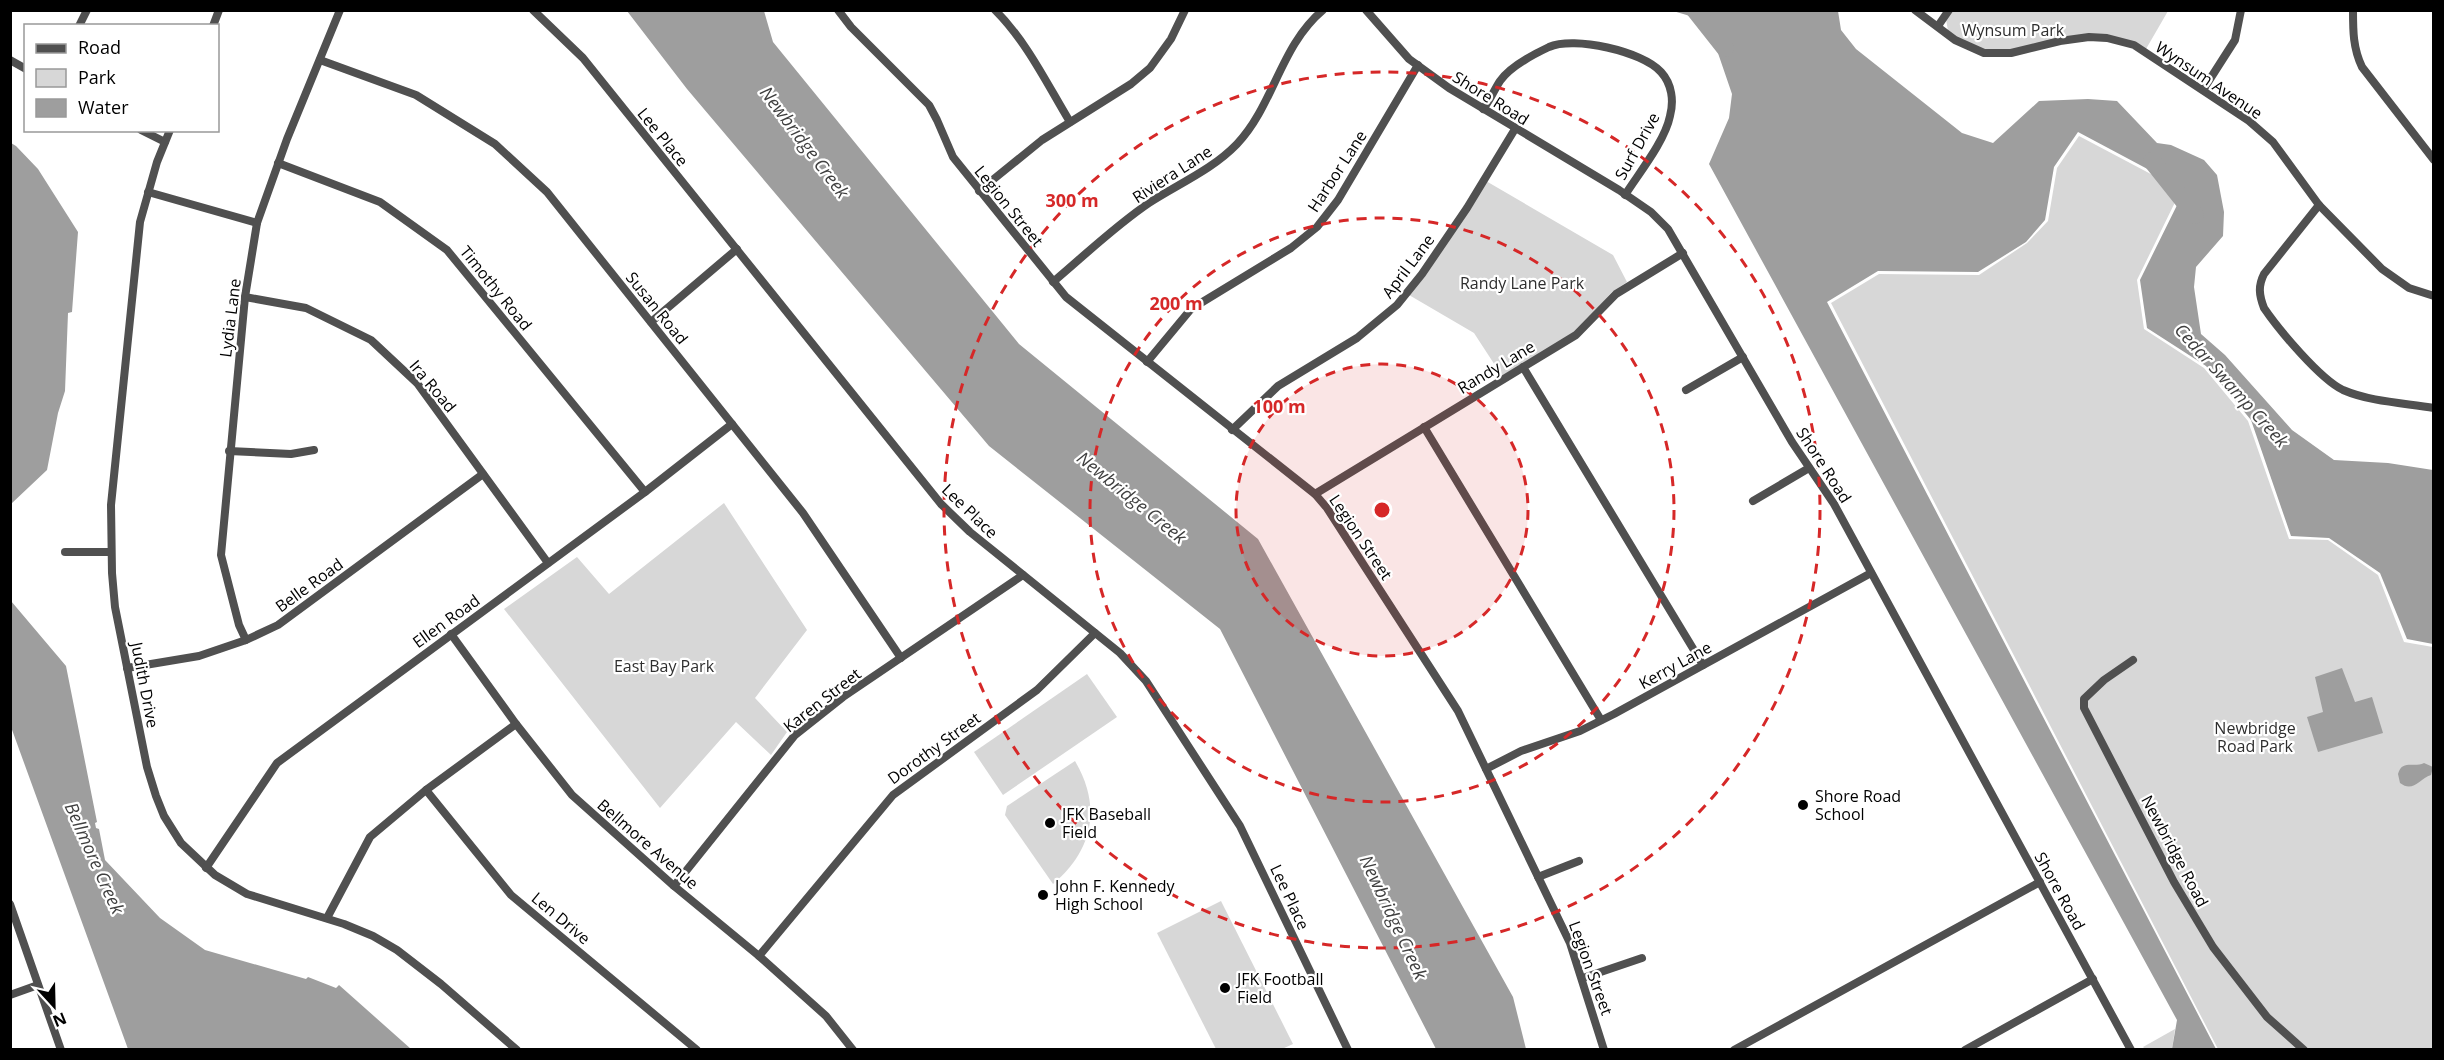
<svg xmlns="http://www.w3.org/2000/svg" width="2444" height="1060" viewBox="0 0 2444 1060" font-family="'Open Sans',sans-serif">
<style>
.green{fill:#d7d7d7}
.water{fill:#9e9e9e}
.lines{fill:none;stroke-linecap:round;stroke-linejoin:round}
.river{stroke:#9e9e9e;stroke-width:18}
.minor{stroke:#505050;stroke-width:8}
.ring{fill:none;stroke:#d62828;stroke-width:3;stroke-dasharray:10 8}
.poi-dot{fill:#000;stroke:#fff;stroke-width:2}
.labels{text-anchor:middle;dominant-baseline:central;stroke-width:4.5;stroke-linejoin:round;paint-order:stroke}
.park-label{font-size:16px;fill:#2e2e2e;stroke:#fff}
.street-label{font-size:16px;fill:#000;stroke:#fff}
.poi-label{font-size:16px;fill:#000;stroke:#fff;text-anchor:start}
.water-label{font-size:18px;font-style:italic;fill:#3f3f3f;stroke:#fff}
.centre{fill:#d62828;stroke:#fff;stroke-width:3}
.ring-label{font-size:18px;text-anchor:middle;font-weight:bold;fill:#d62828;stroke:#fff;stroke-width:4.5;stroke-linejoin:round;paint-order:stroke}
</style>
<rect width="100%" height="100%" fill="#fff"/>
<g class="green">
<path d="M 1952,10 L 2168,11 L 2146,49 L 2119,38 L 2069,37 L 2009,50 L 1984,50 L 1960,40 L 1948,31 L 1946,19 Z"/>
<path d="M 2079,136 L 2181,190 L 2137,280 L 2144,329 L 2204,368 L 2248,421 L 2289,539 L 2328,540 L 2378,575 L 2404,642 L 2433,647 L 2433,1049 L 2218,1049 L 1831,303 L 1879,274 L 1979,275 L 2027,243 L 2048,221 L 2057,168 Z"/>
<path d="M 1486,181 L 1613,255 L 1627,282 L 1612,292 L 1573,334 L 1502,376 L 1474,333 L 1409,295 Z"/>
<path d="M 724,503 L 807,630 L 755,698 L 787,732 L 771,755 L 736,722 L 660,808 L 504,609 L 577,557 L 609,594 Z"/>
<path d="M 1087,674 L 1117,717 L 1003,795 L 974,752 Z"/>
<path d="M 1075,761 C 1102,807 1093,850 1053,884 L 1005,815 L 1007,806 Z"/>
<path d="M 1221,901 L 1293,1044 L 1282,1049 L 1216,1049 L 1157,933 Z"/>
<path d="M 2175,1029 L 2172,1049 L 2145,1049 L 2143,1047 Z"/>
</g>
<g class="water">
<path d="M 627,11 L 764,11 L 773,42 L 1019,344 L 1258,539 L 1513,997 L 1526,1049 L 1436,1049 L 1220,629 L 989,446 L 687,89 Z"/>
<path d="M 1673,11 L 1838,11 L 1841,30 L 1856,49 L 1962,133 L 1993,143 L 2039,101 L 2088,99 L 2117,101 L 2157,143 L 2171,145 L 2204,160 L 2217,175 L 2224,212 L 2223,236 L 2196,267 L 2194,287 L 2201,334 L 2225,355 L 2292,430 L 2334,460 L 2388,463 L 2433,470 L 2433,644 L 2407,639 L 2380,573 L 2329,538 L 2291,536 L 2251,420 L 2206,366 L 2147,328 L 2140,280 L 2185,189 L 2078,132 L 2054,167 L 2045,220 L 2026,242 L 1978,272 L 1878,271 L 1827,302 L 2216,1049 L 2172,1049 L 2177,1020 L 1709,164 L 1729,118 L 1732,94 L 1707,21 Z"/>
<path d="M 11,143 L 16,146 L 38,169 L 78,232 L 72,312 L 68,313 L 65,391 L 58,413 L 47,470 L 11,504 Z"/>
<path d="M 11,601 L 66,666 L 97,822 L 95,823 L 96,828 L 99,829 L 105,860 L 160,918 L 205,950 L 306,979 L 308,977 L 336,988 L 339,985 L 411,1049 L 128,1049 L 11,727 Z"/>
<path d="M 2342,668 L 2355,702 L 2372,697 L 2383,733 L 2318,752 L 2307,717 L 2323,712 L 2315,677 Z"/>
<path d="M 2424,763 L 2433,767 L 2431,775 C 2419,779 2413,793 2400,783 L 2398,774 C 2402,759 2414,768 2424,763 Z"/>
</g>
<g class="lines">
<g class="river">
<path d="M 1695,10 L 1725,48"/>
<path d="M 2152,161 L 2195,215"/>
</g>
<g class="minor">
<path d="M 533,10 L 583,58 L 941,504 L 970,532 L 1120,653 L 1146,681 L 1240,826 L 1348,1050"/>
<path d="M 838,10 L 851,27 L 929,105 L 937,120 L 953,157 L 1066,297 L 1315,494 L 1327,508 L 1458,711 L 1570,943 L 1604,1050"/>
<path d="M 995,10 C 1027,42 1047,84 1070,122"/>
<path d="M 1366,10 L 1409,59 L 1449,88 L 1619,190 L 1651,212 L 1668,229 L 1792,442 L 1834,504 L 2131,1050"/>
<path d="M 1915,10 L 1955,40 L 1984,53 L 2011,53 L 2060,41 L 2089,37 L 2107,38 L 2134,45 L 2249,121 L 2273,142 L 2319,205 L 2382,269 L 2409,288 L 2434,296"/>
<path d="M 2353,10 C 2353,31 2353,48 2362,67 L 2434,160"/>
<path d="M 79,26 L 87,10"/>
<path d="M 213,26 L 219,10"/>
<path d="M 1938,26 L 1949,10"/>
<path d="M 10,60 L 26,69"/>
<path d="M 320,60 L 416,95 L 495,144 L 547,192 L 803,513 L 901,658"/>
<path d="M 2203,90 L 2235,40 L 2241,10"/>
<path d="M 1483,109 C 1490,101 1494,90 1500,81 C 1510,67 1532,55 1549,47 C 1574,36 1642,51 1661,72 C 1672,84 1674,101 1670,116 C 1665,141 1639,173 1625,195"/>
<path d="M 141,130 L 165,142"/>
<path d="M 170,130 L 157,162 L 140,222 L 111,505 L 112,573 L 115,607 L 147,767 L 156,796 L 164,816 L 181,843 L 215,875 L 247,894 L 344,924 L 373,936 L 397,950 L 441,984 L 517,1050"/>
<path d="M 278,163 L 380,202 L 447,250 L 645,492"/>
<path d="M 979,191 L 1042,140 L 1131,84 L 1150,68 L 1171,39 L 1185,10"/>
<path d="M 148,192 L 257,223"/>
<path d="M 2319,205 L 2264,274 C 2258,286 2259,295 2264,308 C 2279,330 2320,379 2343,390 C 2371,402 2404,403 2434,408"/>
<path d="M 1053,282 C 1085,255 1115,226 1149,203 C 1178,184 1212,170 1237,144 C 1274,105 1280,46 1323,10"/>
<path d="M 245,297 L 306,308 L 371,340 L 417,383 L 548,563"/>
<path d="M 651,322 L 737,249"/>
<path d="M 1147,362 L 1191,309 L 1291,248 L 1317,227 L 1338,200 L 1418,65"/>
<path d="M 1523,367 L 1703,665"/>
<path d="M 1686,390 L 1743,357"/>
<path d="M 1424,427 L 1601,720"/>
<path d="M 1232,430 L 1278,386 L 1357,338 L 1397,305 L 1422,274 L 1467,208 L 1515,129"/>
<path d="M 229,451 L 291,454 L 314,450"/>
<path d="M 1315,494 L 1576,335 L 1616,294 L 1683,253"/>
<path d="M 1753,501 L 1809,468"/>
<path d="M 65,552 L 111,552"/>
<path d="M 451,634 L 516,724 L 572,795 L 674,886 L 759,956 L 826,1016 L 853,1050"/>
<path d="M 246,640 L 239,625 L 221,555 L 245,297 L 257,223 L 287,139 L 340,10"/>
<path d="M 2133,660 L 2104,680 L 2084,699 L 2084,708 L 2174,882 L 2213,947 L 2267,1017 L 2304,1050"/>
<path d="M 127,668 L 199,656 L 246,640 L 278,625 L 483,474"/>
<path d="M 1486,769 L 1521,751 L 1580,731 L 1614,714 L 1871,573"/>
<path d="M 426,790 L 511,895 L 697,1050"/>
<path d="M 206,868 L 277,763 L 645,492 L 732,424"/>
<path d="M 1538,877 L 1579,861"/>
<path d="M 674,886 L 795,735 L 843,697 L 1023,575"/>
<path d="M 10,904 L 61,1050"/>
<path d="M 327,918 L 370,837 L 426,790 L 516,724"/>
<path d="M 759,956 L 893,795 L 1037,690 L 1095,633"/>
<path d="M 1583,978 L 1642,958"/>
<path d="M 10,995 L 38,985"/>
<path d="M 1734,1050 L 2040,882"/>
<path d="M 1965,1050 L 2093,979"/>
</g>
</g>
<circle cx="1382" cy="510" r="146" fill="#d62828" fill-opacity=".12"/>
<g class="ring">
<circle cx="1382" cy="510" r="146"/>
<circle cx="1382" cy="510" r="292"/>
<circle cx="1382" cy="510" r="438"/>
</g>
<g class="poi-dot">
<circle cx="1803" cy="805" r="6"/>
<circle cx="1050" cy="823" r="6"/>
<circle cx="1043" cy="895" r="6"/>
<circle cx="1225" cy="988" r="6"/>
</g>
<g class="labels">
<g class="park-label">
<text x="2013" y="30">Wynsum Park</text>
<text x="1522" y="283">Randy Lane Park</text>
<text x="664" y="666">East Bay Park</text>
<text x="2255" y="728">Newbridge<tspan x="2255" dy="18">Road Park</tspan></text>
</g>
<g class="street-label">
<text transform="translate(2209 80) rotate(34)">Wynsum Avenue</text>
<text transform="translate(1491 98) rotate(32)">Shore Road</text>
<text transform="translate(663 137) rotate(51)">Lee Place</text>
<text transform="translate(1637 146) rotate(-61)">Surf Drive</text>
<text transform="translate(1337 171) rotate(-57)">Harbor Lane</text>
<text transform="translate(1172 174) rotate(-33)">Riviera Lane</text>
<text transform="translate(1009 206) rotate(51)">Legion Street</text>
<text transform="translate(1408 266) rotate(-53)">April Lane</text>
<text transform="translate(496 288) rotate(51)">Timothy Road</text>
<text transform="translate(657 308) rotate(51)">Susan Road</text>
<text transform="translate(230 318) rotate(-83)">Lydia Lane</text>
<text transform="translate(1496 367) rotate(-31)">Randy Lane</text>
<text transform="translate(433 386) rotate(50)">Ira Road</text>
<text transform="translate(1824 465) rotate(57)">Shore Road</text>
<text transform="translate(970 511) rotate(44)">Lee Place</text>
<text transform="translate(1361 537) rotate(56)">Legion Street</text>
<text transform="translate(309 585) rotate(-36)">Belle Road</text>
<text transform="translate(446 621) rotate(-36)">Ellen Road</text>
<text transform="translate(1675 665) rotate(-29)">Kerry Lane</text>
<text transform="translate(145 685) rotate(79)">Judith Drive</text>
<text transform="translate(822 700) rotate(-38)">Karen Street</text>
<text transform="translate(934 748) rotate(-36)">Dorothy Street</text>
<text transform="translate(648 844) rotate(41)">Bellmore Avenue</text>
<text transform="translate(2175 851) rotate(62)">Newbridge Road</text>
<text transform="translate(2060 891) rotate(61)">Shore Road</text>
<text transform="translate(1290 897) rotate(65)">Lee Place</text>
<text transform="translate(561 918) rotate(40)">Len Drive</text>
<text transform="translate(1591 968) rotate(70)">Legion Street</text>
</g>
<g class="poi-label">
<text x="1815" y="796">Shore Road<tspan x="1815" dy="18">School</tspan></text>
<text x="1062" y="814">JFK Baseball<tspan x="1062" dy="18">Field</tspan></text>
<text x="1055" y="886">John F. Kennedy<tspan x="1055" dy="18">High School</tspan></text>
<text x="1237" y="979">JFK Football<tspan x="1237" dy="18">Field</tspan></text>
</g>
<g class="water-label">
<text transform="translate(805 142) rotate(53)">Newbridge Creek</text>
<text transform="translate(2232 385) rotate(48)">Cedar Swamp Creek</text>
<text transform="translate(1132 497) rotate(39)">Newbridge Creek</text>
<text transform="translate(95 858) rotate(66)">Bellmore Creek</text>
<text transform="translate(1394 917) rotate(65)">Newbridge Creek</text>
</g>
</g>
<circle cx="1382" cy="510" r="9" class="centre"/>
<g class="ring-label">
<text x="1072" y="207">300 m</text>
<text x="1176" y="310">200 m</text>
<text x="1279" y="413">100 m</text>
</g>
<rect width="2444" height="1060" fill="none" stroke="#000000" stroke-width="24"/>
<rect x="24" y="24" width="195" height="108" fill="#ffffff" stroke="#999999" stroke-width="1.5"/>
<rect x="36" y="44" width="30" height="9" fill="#505050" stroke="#999999" stroke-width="1.5"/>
<text x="78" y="54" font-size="18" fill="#000000">Road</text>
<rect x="36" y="69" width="30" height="18" fill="#d7d7d7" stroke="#999999" stroke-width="1.5"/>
<text x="78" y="84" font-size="18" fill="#000000">Park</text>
<rect x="36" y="99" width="30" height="18" fill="#9e9e9e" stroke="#999999" stroke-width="1.5"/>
<text x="78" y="114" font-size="18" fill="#000000">Water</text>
<g transform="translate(54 1006) rotate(158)" stroke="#ffffff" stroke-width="4.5" paint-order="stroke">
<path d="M0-4.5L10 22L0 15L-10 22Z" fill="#000000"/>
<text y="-9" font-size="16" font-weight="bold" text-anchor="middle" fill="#000000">N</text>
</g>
</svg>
